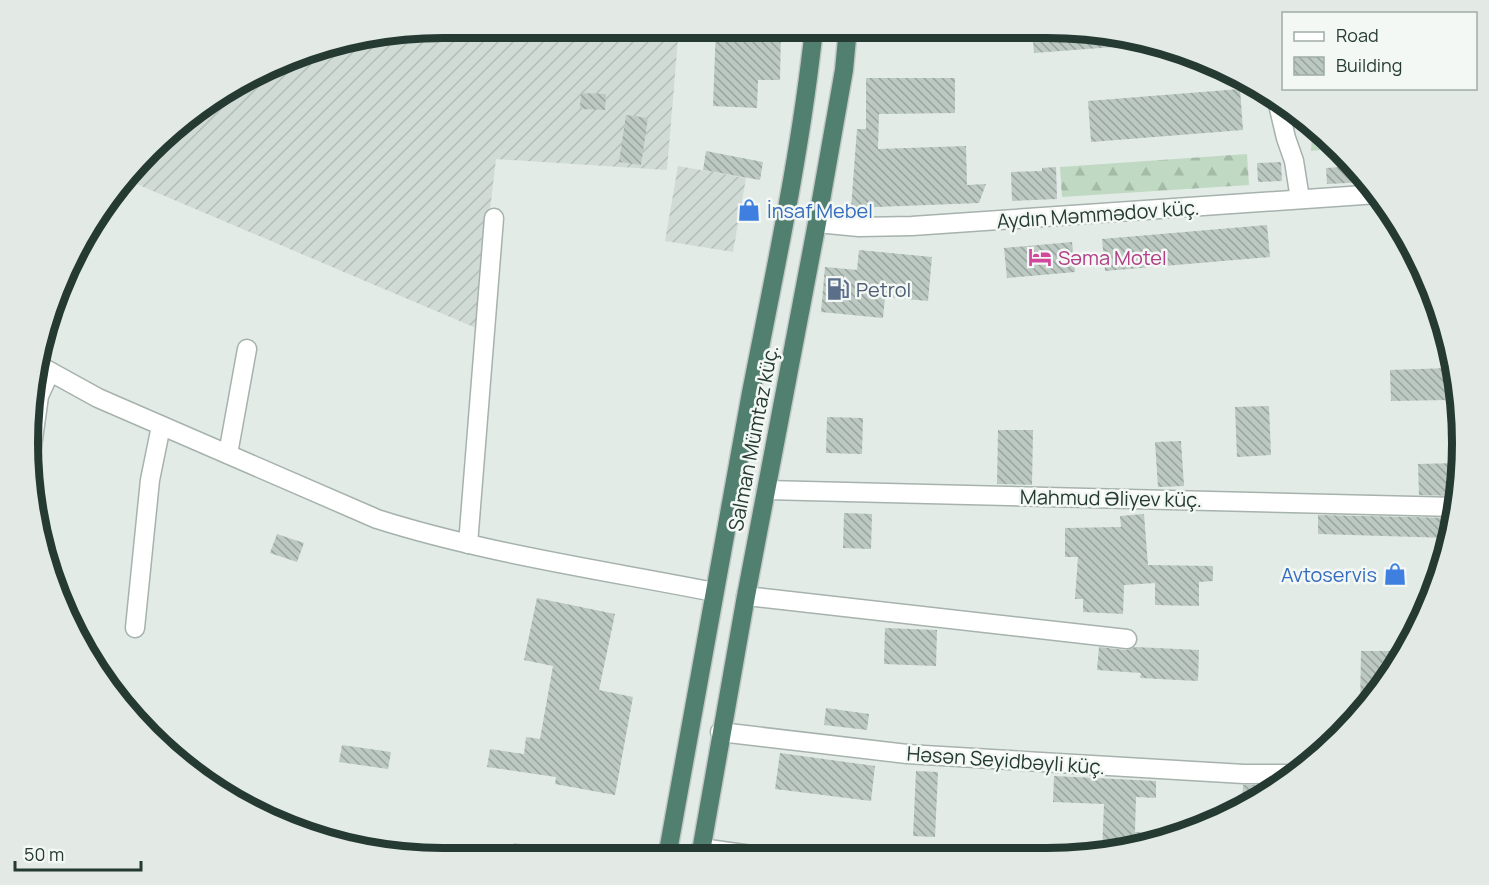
<svg xmlns="http://www.w3.org/2000/svg" width="1489" height="885" viewBox="0 0 1489 885" font-family="Manrope,sans-serif">
<style>
.industrial{fill:url(#industrial-furrows)}
.grass{fill:url(#grass-tufts)}
.forest{fill:url(#forest-firs)}
.building{fill:url(#building-back-hatch)}
.lines{fill:none;stroke-linecap:round;stroke-linejoin:round}
.minor-casing{stroke:#a6b2ad;stroke-width:21}
.tertiary-casing{stroke:#a6b2ad;stroke-width:21}
.trunk-casing{stroke:#c2c8c6;stroke-width:21}
.minor{stroke:#fff;stroke-width:18}
.tertiary{stroke:#fff;stroke-width:18}
.trunk{stroke:#517f70;stroke-width:18}
.labels{text-anchor:middle;dominant-baseline:central;stroke-width:5;stroke-linejoin:round;paint-order:stroke}
.shop-label{font-size:20px;fill:#366cbe;stroke:#f3f8f5;text-anchor:start}
.street-label{font-size:20px;fill:#253a32;stroke:#f3f8f5}
.hotel-label{font-size:20px;fill:#b23c85;stroke:#f3f8f5;text-anchor:start}
.service-label{font-size:20px;fill:#4e5e75;stroke:#f3f8f5;text-anchor:start}
.rim{fill:none;stroke:#253a32;stroke-width:8}
</style>
<defs>
<pattern id="industrial-furrows" width="10" height="10" patternUnits="userSpaceOnUse" patternTransform="scale(1.5)"><rect width="10" height="10" fill="#d1dbd6"/><path d="M-1 1l2-2M0 10L10 0M9 11l2-2" fill="none" stroke="#b3bdb8"/></pattern>
<pattern id="grass-tufts" width="24" height="20" patternUnits="userSpaceOnUse" patternTransform="scale(1.5)"><rect width="24" height="20" fill="#bfd9c3"/><path d="M3 7l-1-3M5 7V3M7 7l1-3M15 17l-1-3M17 17v-4M19 17l1-3" fill="none" stroke="#a4bba8"/></pattern>
<pattern id="forest-firs" width="22" height="20" patternUnits="userSpaceOnUse" patternTransform="scale(1.5)"><rect width="22" height="20" fill="#bfd9c3"/><path d="M5 1l3.5 6h-7zM16 11l3.5 6h-7z" fill="#a4bba8"/></pattern>
<pattern id="building-back-hatch" width="6" height="6" patternUnits="userSpaceOnUse" patternTransform="scale(1.5)"><rect width="6" height="6" fill="#bcc8c2"/><path d="M-1 5l2 2M0 0l6 6M5-1l2 2" fill="none" stroke="#99a39e"/></pattern>
</defs>
<rect width="100%" height="100%" fill="#e3ebe7"/>
<g class="industrial">
<path d="M 443,27 L 679,27 L 667,170 L 496,159 L 476,328 L 127,180 L 190,113 L 309,49 Z"/>
<path d="M 678,166 L 746,178 L 733,252 L 665,241 Z"/>
</g>
<path class="grass" d="M 1323,134 L 1339,148 L 1311,151 L 1312,135 Z"/>
<path class="forest" d="M 1247,154 L 1249,185 L 1062,197 L 1060,167 Z"/>
<g class="building">
<path d="M 716,27 L 781,27 L 780,80 L 758,80 L 757,108 L 713,106 Z"/>
<path d="M 1032,28 L 1074,28 L 1140,41 L 1140,45 L 1034,53 Z"/>
<path d="M 866,78 L 955,78 L 955,113 L 879,114 L 878,149 L 966,146 L 967,185 L 986,184 L 979,203 L 851,208 L 857,129 L 866,129 Z"/>
<path d="M 1240,89 L 1243,130 L 1091,142 L 1088,101 Z"/>
<path d="M 581,93 L 606,94 L 605,110 L 580,109 Z"/>
<path d="M 626,115 L 648,118 L 641,165 L 619,162 Z"/>
<path d="M 706,151 L 763,162 L 760,180 L 703,170 Z"/>
<path d="M 1281,162 L 1282,181 L 1258,182 L 1257,163 Z"/>
<path d="M 1355,166 L 1367,182 L 1327,184 L 1326,168 Z"/>
<path d="M 1056,167 L 1057,199 L 1012,201 L 1011,172 L 1042,171 L 1042,168 Z"/>
<path d="M 1267,225 L 1270,257 L 1105,271 L 1102,239 Z"/>
<path d="M 1072,242 L 1075,272 L 1007,278 L 1004,248 Z"/>
<path d="M 859,250 L 932,257 L 928,301 L 885,297 L 883,318 L 821,312 L 825,267 L 857,270 Z"/>
<path d="M 1449,368 L 1449,400 L 1391,401 L 1390,370 Z"/>
<path d="M 1269,406 L 1271,455 L 1237,457 L 1235,407 Z"/>
<path d="M 827,417 L 863,418 L 862,454 L 826,453 Z"/>
<path d="M 998,430 L 1033,430 L 1032,485 L 997,484 Z"/>
<path d="M 1181,441 L 1184,486 L 1158,487 L 1155,442 Z"/>
<path d="M 1457,463 L 1457,496 L 1419,495 L 1418,464 Z"/>
<path d="M 844,513 L 872,514 L 871,549 L 843,548 Z"/>
<path d="M 1144,514 L 1148,565 L 1213,566 L 1213,581 L 1199,582 L 1199,606 L 1155,605 L 1155,583 L 1124,585 L 1123,614 L 1083,612 L 1083,599 L 1075,599 L 1078,557 L 1065,557 L 1065,528 L 1121,527 L 1120,516 Z"/>
<path d="M 1318,515 L 1455,518 L 1450,538 L 1318,534 Z"/>
<path d="M 277,534 L 304,543 L 297,562 L 270,553 Z"/>
<path d="M 537,598 L 615,614 L 599,690 L 633,697 L 615,795 L 555,784 L 556,777 L 487,767 L 490,749 L 524,754 L 526,737 L 540,739 L 553,666 L 524,660 Z"/>
<path d="M 885,628 L 937,630 L 936,666 L 884,664 Z"/>
<path d="M 1099,647 L 1126,650 L 1135,647 L 1199,650 L 1198,681 L 1140,678 L 1141,673 L 1097,670 Z"/>
<path d="M 1361,651 L 1399,651 L 1399,661 L 1392,674 L 1360,710 Z"/>
<path d="M 826,708 L 869,714 L 867,730 L 824,725 Z"/>
<path d="M 342,745 L 391,752 L 388,769 L 339,762 Z"/>
<path d="M 780,753 L 875,766 L 871,801 L 775,789 Z"/>
<path d="M 916,771 L 938,772 L 935,837 L 913,836 Z"/>
<path d="M 1054,776 L 1156,781 L 1156,798 L 1136,797 L 1135,832 L 1165,833 L 1166,839 L 1102,851 L 1104,804 L 1053,802 Z"/>
<path d="M 1243,785 L 1278,785 L 1255,802 L 1242,808 Z"/>
<path d="M 514,843 L 552,849 L 551,857 L 512,857 Z"/>
</g>
<g class="lines">
<g class="minor-casing">
<g id="minor">
<path d="M 1276,96 L 1286,138 L 1294,161 L 1300,199"/>
<path d="M 40,366 L 98,398 L 377,519 C 484,553 602,570 714,592"/>
<path d="M 228,454 L 247,349"/>
<path d="M 30,461 L 39,396 L 50,372"/>
<path d="M 766,490 L 1456,507"/>
<path d="M 468,544 L 494,218"/>
<path d="M 746,596 L 1127,639"/>
<path d="M 135,628 L 150,480 L 161,426"/>
<path d="M 720,732 L 907,754 L 1244,774 L 1294,774"/>
<path d="M 701,848 L 766,857"/>
<path d="M 391,852 L 419,857"/>
</g>
</g>
<g class="tertiary-casing">
<path id="tertiary" d="M 817,223 L 859,227 L 912,226 L 1378,194"/>
</g>
<g class="trunk-casing">
<g id="trunk">
<path d="M 667,857 C 694,704 721,551 750,398 C 774,275 801,152 814,28"/>
<path d="M 700,857 L 746,596 L 817,223 L 844,70 L 848,28"/>
</g>
</g>
<use href="#minor" class="minor"/>
<use href="#tertiary" class="tertiary"/>
<use href="#trunk" class="trunk"/>
</g>
<defs>
<g id="shop-bare" transform="scale(1.8)"><path d="M-5-2.5h2.3a2.7 3.5 0 0 1 5.4 0H5L5.5 6h-11ZM-1.5-2.5h3a1.5 2.3 0 0 0-3 0Z" fill="#3f7fe0" stroke="#f3f8f5" stroke-width="2.5" paint-order="stroke"/></g>
<g id="hotel-bare" transform="scale(1.8)"><path d="M-6-4.5h1.5V1H6V5H4.5V3h-9V5H-6ZM-4 0a1.8 1.8 0 1 1 3.6 0ZM.5 0V-2.5h3Q6-2.5 6 0Z" fill="#d1479c" stroke="#f3f8f5" stroke-width="2.5" paint-order="stroke"/></g>
<g id="fuel-bare" transform="scale(1.8)"><path d="M-5.5-6h7V0h2V4h1.3V-2.5L3-4.5l.8-.8L6-3V5H2.5V1h-1V6h-7ZM-4.2-4.7v3.2H.2V-4.7Z" fill="#5c6f8a" stroke="#f3f8f5" stroke-width="2.5" paint-order="stroke"/></g>
</defs>
<g fill-rule="evenodd">
<use href="#shop-bare" x="749" y="210"/>
<use href="#hotel-bare" x="1040" y="257"/>
<use href="#fuel-bare" x="838" y="289"/>
<use href="#shop-bare" x="1395" y="574"/>
</g>
<g class="labels">
<g class="shop-label">
<text x="767" y="210">İnsaf Mebel</text>
<text x="1377" y="574" text-anchor="end">Avtoservis</text>
</g>
<g class="street-label">
<text transform="translate(1098 214) rotate(-4)">Aydın Məmmədov küç.</text>
<text transform="translate(753 438) rotate(-79)">Salman Mümtaz küç.</text>
<text transform="translate(1111 498) rotate(1)">Mahmud Əliyev küç.</text>
<text transform="translate(1006 760) rotate(4)">Həsən Seyidbəyli küç.</text>
</g>
<g class="hotel-label">
<text x="1058" y="257">Səma Motel</text>
</g>
<g class="service-label">
<text x="856" y="289">Petrol</text>
</g>
</g>
<path d="M0 0H1489V885H0ZM443 38H1047A405 405 0 0 1 1452 443V443A405 405 0 0 1 1047 848H443A405 405 0 0 1 38 443V443A405 405 0 0 1 443 38Z" fill="#e3e9e5" fill-rule="evenodd"/>
<path class="rim" d="M443 38H1047A405 405 0 0 1 1452 443V443A405 405 0 0 1 1047 848H443A405 405 0 0 1 38 443V443A405 405 0 0 1 443 38Z"/>
<rect x="1282" y="12" width="195" height="78" fill="#f3f8f5" stroke="#a1aca7" stroke-width="1.5"/>
<rect x="1294" y="32" width="30" height="9" fill="#ffffff" stroke="#a1aca7" stroke-width="1.5"/>
<text x="1336" y="42" font-size="18" fill="#253a32">Road</text>
<rect x="1294" y="57" width="30" height="18" fill="url(#building-back-hatch)" stroke="#a1aca7" stroke-width="1.5"/>
<text x="1336" y="72" font-size="18" fill="#253a32">Building</text>
<path d="M15 861v9h126v-9" fill="none" stroke="#253a32" stroke-width="3"/>
<text x="24" y="861" font-size="18" fill="#253a32" stroke="#f3f8f5" stroke-width="4.5" paint-order="stroke">50 m</text>
</svg>
